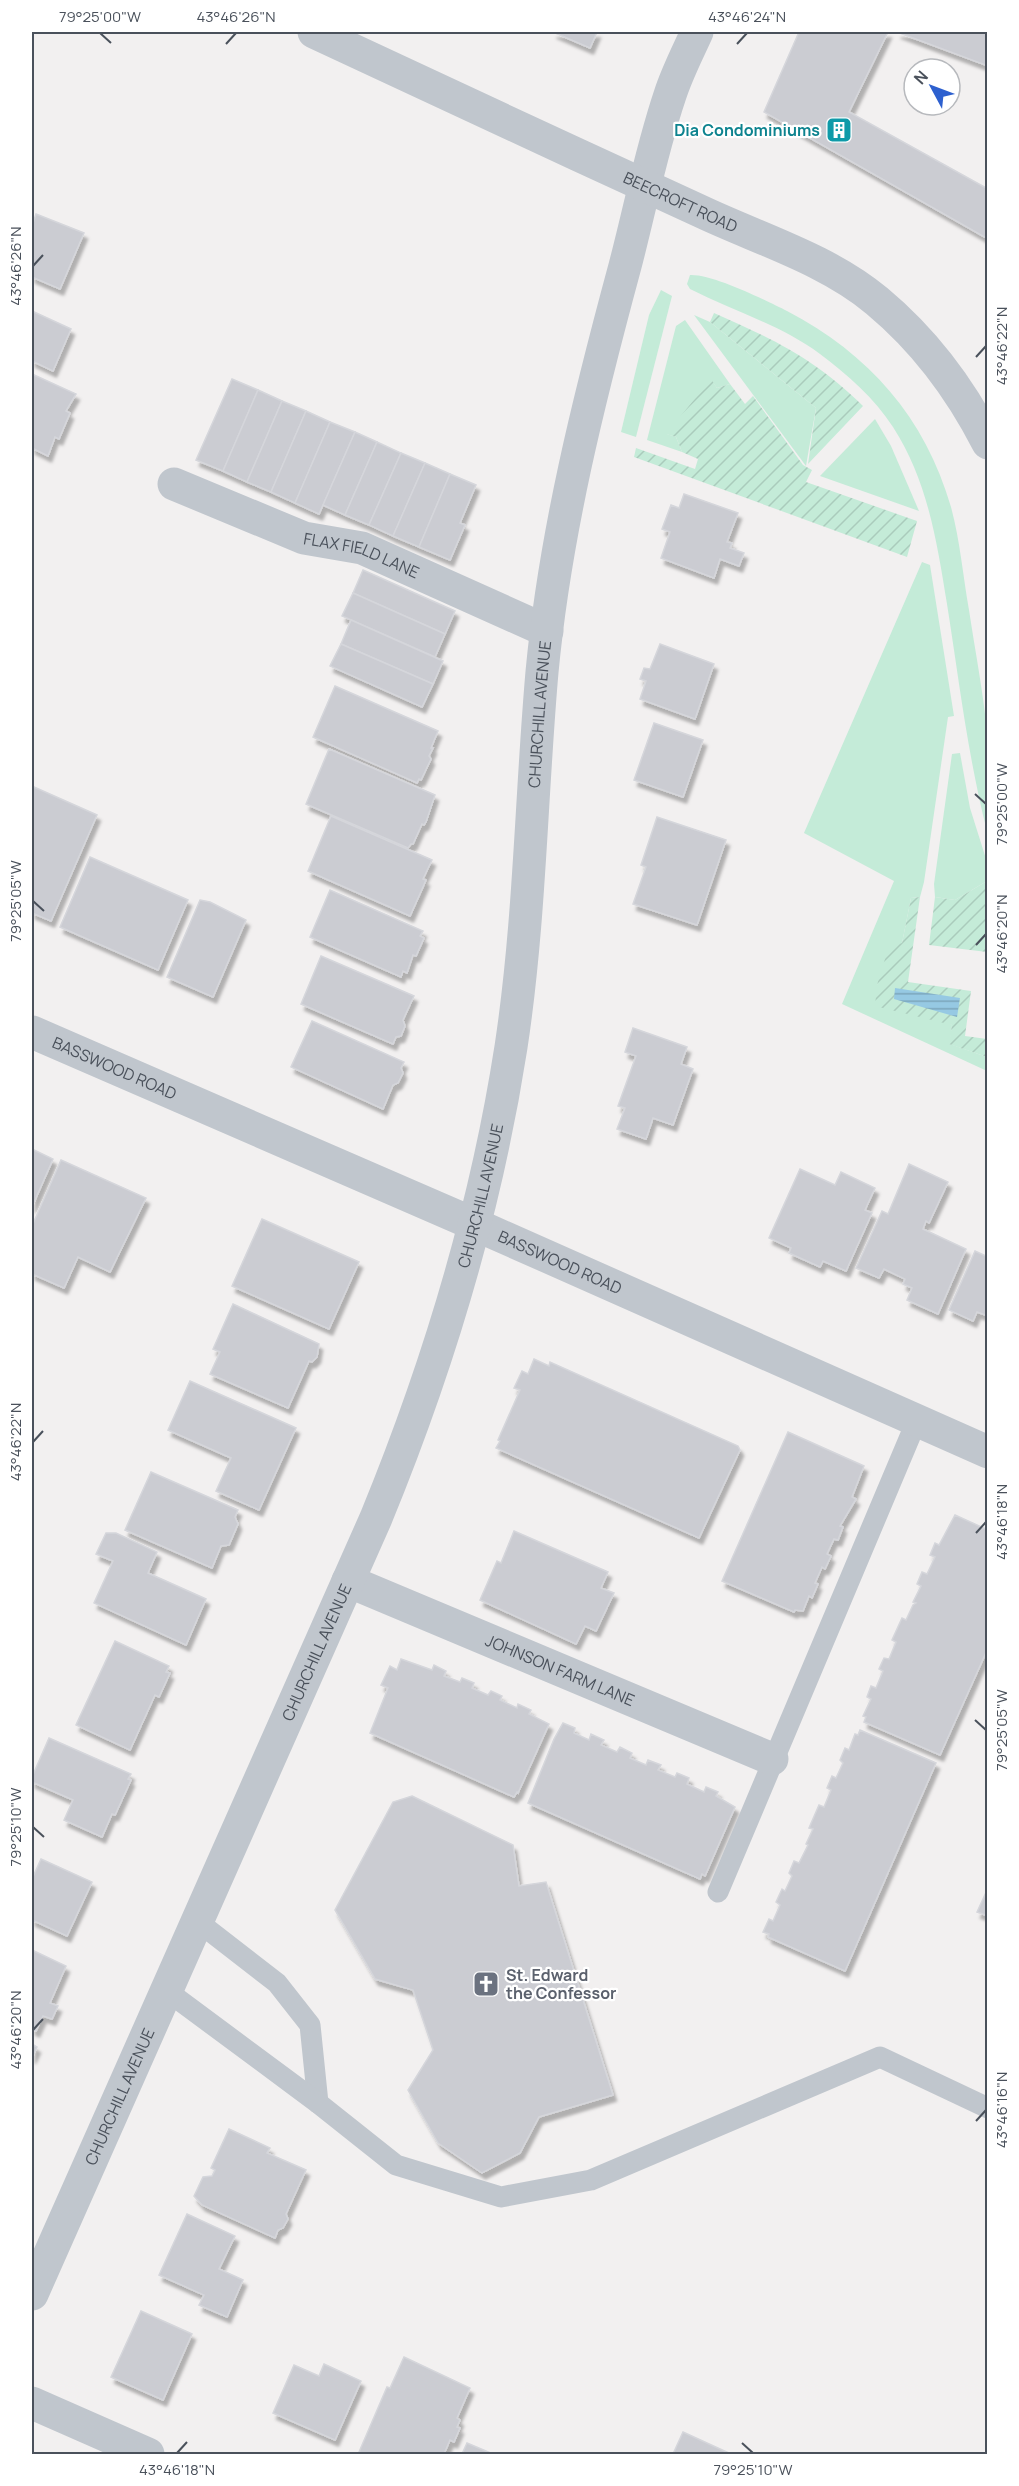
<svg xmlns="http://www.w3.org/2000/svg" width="1019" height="2486" viewBox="0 0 1019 2486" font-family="Manrope,sans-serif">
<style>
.green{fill:#c4ebd8}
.garden{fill:url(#garden-furrows)}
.water{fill:url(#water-rules)}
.building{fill:#cbccd2;stroke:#d5d6db;stroke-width:1.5;filter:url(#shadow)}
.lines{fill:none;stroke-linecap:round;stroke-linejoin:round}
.service{stroke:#c0c6cd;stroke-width:21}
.minor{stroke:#c0c6cd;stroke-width:33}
.tertiary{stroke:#c0c6cd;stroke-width:33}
.ticks{fill:none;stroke:#4a515b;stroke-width:2}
.labels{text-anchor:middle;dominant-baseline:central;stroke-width:4.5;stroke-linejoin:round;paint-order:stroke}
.culture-label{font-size:16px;font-weight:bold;fill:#0d838f;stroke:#fff;text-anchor:end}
.street-label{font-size:16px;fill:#4a515b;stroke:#fff}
.worship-label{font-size:16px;font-weight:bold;fill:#5b616d;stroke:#fff;text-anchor:start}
.neatline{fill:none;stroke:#4a515b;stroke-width:2}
.ticks-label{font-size:15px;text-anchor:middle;fill:#4a515b}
</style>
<defs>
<pattern id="garden-furrows" width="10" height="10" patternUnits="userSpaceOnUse" patternTransform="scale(1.5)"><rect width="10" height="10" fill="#c4ebd8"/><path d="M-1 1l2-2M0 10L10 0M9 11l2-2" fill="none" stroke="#aacbbc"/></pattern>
<pattern id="water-rules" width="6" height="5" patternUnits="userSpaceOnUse" patternTransform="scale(1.5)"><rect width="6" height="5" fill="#96c9e3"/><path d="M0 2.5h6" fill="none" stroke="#7ca6bb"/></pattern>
<filter id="shadow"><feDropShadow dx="3.5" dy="6" stdDeviation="1.5" flood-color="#0004"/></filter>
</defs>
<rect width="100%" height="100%" fill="#f2f0f0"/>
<g class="green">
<path d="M 690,275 C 713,274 765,300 787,311 C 869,354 925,417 951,507 C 960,540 963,576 969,610 C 975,650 983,691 987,731 C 991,764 988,799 987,831 C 968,757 959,680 947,604 C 937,543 928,481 893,427 C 875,399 847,374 820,354 C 781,325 733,311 690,289 L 687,284 Z"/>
<path d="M 661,290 L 672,296 L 636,437 L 621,432 L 649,315 Z"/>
<path d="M 694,315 L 710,322 L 816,408 L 806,466 Z"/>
<path d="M 685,320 L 730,384 L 717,388 L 711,380 L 667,434 L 676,437 L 682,452 L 647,440 L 676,326 Z"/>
<path d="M 875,419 L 891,446 L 919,511 L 820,476 Z"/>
<path d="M 922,562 L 930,565 L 954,716 L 948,717 L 924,882 L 920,897 L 911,898 L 902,943 L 877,985 L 952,1025 L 950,1044 L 987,1057 L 987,1071 L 842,1004 L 894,881 L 804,833 Z"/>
<path d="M 960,753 L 970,808 L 987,862 L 987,881 L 955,900 L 935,897 L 934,884 L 952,754 Z"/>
</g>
<g class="garden">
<path d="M 714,313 C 775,340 815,359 863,406 L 808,464 L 816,408 L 710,322 Z"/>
<path d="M 711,379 L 717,388 L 730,384 L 745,404 L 753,396 L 803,465 L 812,470 L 806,482 L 917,521 L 907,557 L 634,457 L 636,448 L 695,469 L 698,459 L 682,452 L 676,437 L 666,434 Z"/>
<path d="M 987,881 L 987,952 L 929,945 L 935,897 L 955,900 Z"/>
<path d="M 920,897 L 908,982 L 971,991 L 965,1036 L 987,1039 L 987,1057 L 949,1044 L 952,1025 L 875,1006 L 877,985 L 889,946 L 902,943 L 911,898 Z"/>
</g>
<path class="water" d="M 895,988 L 960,998 L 957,1017 L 894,999 Z"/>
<g class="building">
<path d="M 553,32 L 597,32 L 590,48 Z"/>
<path d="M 799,32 L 888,32 L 849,112 L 988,189 L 988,239 L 764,112 Z"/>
<path d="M 897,32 L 988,32 L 988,66 Z"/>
<path d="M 36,214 L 84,233 L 60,289 L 32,277 L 32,226 Z"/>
<path d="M 32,311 L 71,329 L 53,371 L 32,361 Z"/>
<path d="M 32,374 L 76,394 L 66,411 L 70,413 L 59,439 L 55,437 L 48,456 L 32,448 Z"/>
<path d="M 232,379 L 258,390 L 223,471 L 196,460 Z"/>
<path d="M 258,390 L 282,401 L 247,482 L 223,471 Z"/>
<path d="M 282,401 L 306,411 L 271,492 L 247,482 Z"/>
<path d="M 306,411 L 330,422 L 295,503 L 271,492 Z"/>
<path d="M 330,422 L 355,432 L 319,514 L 295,503 Z"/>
<path d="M 355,432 L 377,442 L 345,515 L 323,505 Z"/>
<path d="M 377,442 L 401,453 L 369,525 L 345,515 Z"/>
<path d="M 401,453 L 425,463 L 393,536 L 369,525 Z"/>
<path d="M 425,463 L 450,474 L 419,547 L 393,536 Z"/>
<path d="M 450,474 L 476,485 L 460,523 L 465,525 L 450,560 L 419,547 Z"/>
<path d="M 684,494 L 738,513 L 727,542 L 732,543 L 730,548 L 744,553 L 739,566 L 720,559 L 714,578 L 661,558 L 670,532 L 662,529 L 671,505 L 679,508 Z"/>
<path d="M 363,570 L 455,611 L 445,634 L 353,593 Z"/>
<path d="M 353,593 L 445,634 L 435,657 L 342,616 Z"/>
<path d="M 351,620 L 443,661 L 433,684 L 341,644 Z"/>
<path d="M 341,644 L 433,684 L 422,707 L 330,666 Z"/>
<path d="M 660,644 L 714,664 L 695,719 L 640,699 L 646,681 L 640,679 L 644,668 L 650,669 Z"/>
<path d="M 335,686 L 438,731 L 431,748 L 433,748 L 429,756 L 431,759 L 421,780 L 419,779 L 417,783 L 415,782 L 313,737 Z"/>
<path d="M 654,723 L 703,740 L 683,797 L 634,780 Z"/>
<path d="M 329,749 L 435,795 L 426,822 L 424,825 L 422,824 L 413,844 L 411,844 L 408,848 L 306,804 Z"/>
<path d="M 34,787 L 97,815 L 51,921 L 32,913 L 32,792 Z"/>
<path d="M 331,816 L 432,860 L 423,879 L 426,880 L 423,887 L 410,916 L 308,871 Z"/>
<path d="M 657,817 L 726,840 L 697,925 L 633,904 L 646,867 L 641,865 Z"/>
<path d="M 90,857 L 188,900 L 158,970 L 60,927 Z"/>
<path d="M 330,890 L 423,931 L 420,936 L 424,938 L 416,956 L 413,955 L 407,973 L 403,971 L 401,977 L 310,937 Z"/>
<path d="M 200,900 L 210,902 L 246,920 L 213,997 L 167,977 Z"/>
<path d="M 321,956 L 414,996 L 403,1020 L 405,1026 L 401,1036 L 396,1037 L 393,1044 L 301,1004 Z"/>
<path d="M 312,1021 L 404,1062 L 401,1068 L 403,1073 L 398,1083 L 393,1085 L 383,1109 L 291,1067 Z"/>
<path d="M 633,1028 L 687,1047 L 681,1064 L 693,1069 L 673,1125 L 653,1118 L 646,1139 L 617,1129 L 625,1108 L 618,1106 L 636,1056 L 625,1052 Z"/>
<path d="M 32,1149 L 53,1159 L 32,1207 Z"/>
<path d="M 61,1160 L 146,1198 L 110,1272 L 78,1257 L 64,1288 L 32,1274 L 32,1226 Z"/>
<path d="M 909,1164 L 948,1182 L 929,1223 L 926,1221 L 923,1229 L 966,1249 L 938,1314 L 907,1300 L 912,1288 L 903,1284 L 905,1279 L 884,1269 L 879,1278 L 856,1268 L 882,1211 L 888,1214 Z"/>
<path d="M 800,1169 L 835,1185 L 841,1172 L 875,1188 L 865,1210 L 872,1213 L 846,1271 L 823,1261 L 820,1267 L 789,1253 L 791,1248 L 769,1238 Z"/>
<path d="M 262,1219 L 359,1262 L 329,1329 L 232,1286 Z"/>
<path d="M 975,1251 L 988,1257 L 988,1316 L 977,1312 L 973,1321 L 949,1310 Z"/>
<path d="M 233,1304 L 319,1344 L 317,1357 L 312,1362 L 309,1361 L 288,1408 L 210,1374 L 220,1352 L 213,1349 Z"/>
<path d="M 534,1359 L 549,1366 L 550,1362 L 738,1446 L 740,1450 L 699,1538 L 496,1448 L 500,1441 L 498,1440 L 520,1390 L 514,1388 L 522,1371 L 528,1374 Z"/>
<path d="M 190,1381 L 296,1428 L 259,1510 L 216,1491 L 231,1458 L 168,1430 Z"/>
<path d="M 788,1432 L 864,1466 L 852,1497 L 856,1499 L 840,1526 L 843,1527 L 838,1540 L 834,1539 L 827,1554 L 831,1556 L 825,1569 L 822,1567 L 815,1583 L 818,1584 L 812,1598 L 809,1596 L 803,1611 L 795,1610 L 794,1612 L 722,1581 Z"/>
<path d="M 151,1472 L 238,1510 L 235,1517 L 238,1524 L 229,1545 L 221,1546 L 212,1568 L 125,1530 Z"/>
<path d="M 955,1515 L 988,1530 L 988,1648 L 940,1755 L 864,1722 L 866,1717 L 863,1716 L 871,1699 L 867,1697 L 871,1686 L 876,1688 L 883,1671 L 879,1669 L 884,1658 L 889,1659 L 896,1642 L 892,1640 L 902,1618 L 906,1620 L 913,1605 L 916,1603 L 913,1602 L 921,1586 L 917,1584 L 922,1572 L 927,1574 L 935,1557 L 930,1555 L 935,1543 L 939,1545 Z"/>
<path d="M 514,1531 L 608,1572 L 601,1588 L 614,1593 L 596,1631 L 585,1626 L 576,1644 L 480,1600 L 497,1561 L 501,1563 Z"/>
<path d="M 106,1533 L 116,1533 L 157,1552 L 148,1573 L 206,1599 L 186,1645 L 94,1603 L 113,1561 L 96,1554 Z"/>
<path d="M 115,1641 L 169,1666 L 166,1672 L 170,1673 L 159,1697 L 155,1695 L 130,1750 L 76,1725 Z"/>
<path d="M 401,1659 L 432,1670 L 434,1665 L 446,1671 L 444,1676 L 460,1682 L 462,1678 L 474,1683 L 472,1688 L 488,1695 L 491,1691 L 502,1696 L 500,1700 L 517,1708 L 518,1704 L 531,1710 L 529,1714 L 549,1724 L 518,1793 L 517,1792 L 514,1797 L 370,1733 L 388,1688 L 381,1685 L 390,1666 L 397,1670 Z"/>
<path d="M 563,1723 L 575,1728 L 574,1733 L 589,1740 L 591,1734 L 604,1740 L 601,1745 L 617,1752 L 620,1747 L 632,1753 L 630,1758 L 646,1765 L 648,1760 L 661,1765 L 658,1770 L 675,1777 L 677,1773 L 689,1778 L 687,1784 L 704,1792 L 706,1787 L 718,1792 L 716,1796 L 735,1807 L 705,1876 L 702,1874 L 700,1879 L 528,1803 L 554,1739 Z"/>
<path d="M 860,1730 L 936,1763 L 845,1971 L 768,1937 L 769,1934 L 763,1932 L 769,1919 L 773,1921 L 780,1905 L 776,1902 L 782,1889 L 785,1891 L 792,1876 L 789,1873 L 794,1861 L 799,1863 L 808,1845 L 806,1844 L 813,1829 L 809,1828 L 819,1805 L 824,1807 L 831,1790 L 827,1788 L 832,1776 L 836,1778 L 843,1763 L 840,1760 L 845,1748 L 849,1750 L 855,1734 L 858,1735 Z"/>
<path d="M 49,1738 L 131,1774 L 128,1779 L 131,1780 L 115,1815 L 112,1814 L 102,1837 L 64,1820 L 73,1800 L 32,1782 L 32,1777 Z"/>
<path d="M 412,1796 L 513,1845 L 519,1886 L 546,1882 L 613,2095 L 539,2117 L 520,2153 L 482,2173 L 438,2143 L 408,2090 L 433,2050 L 413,1990 L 375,1979 L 335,1910 L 393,1802 Z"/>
<path d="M 41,1859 L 92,1882 L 67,1936 L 32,1920 L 32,1879 Z"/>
<path d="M 988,1888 L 988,1916 L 977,1912 Z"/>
<path d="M 32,1950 L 66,1966 L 50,2003 L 58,2006 L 52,2019 L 43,2016 L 36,2031 L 32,2029 Z"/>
<path d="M 32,2044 L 37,2047 L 32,2058 Z"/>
<path d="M 229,2129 L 270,2148 L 267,2153 L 306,2170 L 286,2214 L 288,2219 L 283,2228 L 278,2230 L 275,2238 L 202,2205 L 194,2196 L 203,2177 L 212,2176 L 215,2170 L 211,2168 Z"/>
<path d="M 187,2214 L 235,2236 L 219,2269 L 243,2280 L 227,2317 L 199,2305 L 204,2295 L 159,2275 Z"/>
<path d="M 141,2311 L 192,2334 L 163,2400 L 111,2377 Z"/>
<path d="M 404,2357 L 470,2388 L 457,2418 L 460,2420 L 457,2427 L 460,2428 L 454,2442 L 450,2440 L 444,2454 L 364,2454 L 359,2452 L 387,2387 L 390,2388 Z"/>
<path d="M 324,2364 L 361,2381 L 335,2440 L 273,2413 L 294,2365 L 319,2376 Z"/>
<path d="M 683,2432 L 731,2454 L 673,2454 Z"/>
<path d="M 467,2443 L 493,2454 L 462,2454 Z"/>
</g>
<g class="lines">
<g class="service">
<path d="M 718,1892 L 917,1420"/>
<path d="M 197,1921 L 277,1983 L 310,2025 L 318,2103"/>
<path d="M 167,1991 L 318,2103 L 396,2165 L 501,2197 L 591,2180 L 880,2057 L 988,2108"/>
</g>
<g class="minor">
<path id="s1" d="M 174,484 L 304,538 L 362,548 L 547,631"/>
<path id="s2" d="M 32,1032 L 474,1224 L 988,1452"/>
<path id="s3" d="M 348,1581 L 772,1759"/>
<path id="s4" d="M 32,2294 L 376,1518 C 438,1367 486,1208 511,1047 C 530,922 531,797 542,672 C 555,534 589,399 625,266 C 640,209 651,151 670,95 C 677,73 688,52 697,32"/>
<path d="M 32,2403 L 148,2454"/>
</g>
<path class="tertiary" id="s5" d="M 314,32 C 442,92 571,152 700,211 C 759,239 827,259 877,301 C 925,341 960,388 988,443"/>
</g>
<path class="ticks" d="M 100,33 L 111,43M 226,44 L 236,33M 737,44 L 747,33M 33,266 L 43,255M 976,357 L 986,346M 975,794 L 986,804M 33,901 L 44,911M 976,945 L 986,934M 33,1442 L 43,1431M 976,1533 L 986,1522M 975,1720 L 986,1730M 33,1827 L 44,1837M 33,2030 L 43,2019M 976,2121 L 986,2110M 742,2443 L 753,2453M 177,2453 L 187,2442"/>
<defs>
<g id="building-square" transform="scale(1.35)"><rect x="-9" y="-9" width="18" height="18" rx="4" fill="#0f9aa8" stroke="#fff"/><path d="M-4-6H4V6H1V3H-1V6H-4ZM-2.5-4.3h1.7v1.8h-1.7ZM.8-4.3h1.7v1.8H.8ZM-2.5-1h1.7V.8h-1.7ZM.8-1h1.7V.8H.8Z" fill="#fff"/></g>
<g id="church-square" transform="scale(1.35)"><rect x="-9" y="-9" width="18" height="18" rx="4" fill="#6b7280" stroke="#fff"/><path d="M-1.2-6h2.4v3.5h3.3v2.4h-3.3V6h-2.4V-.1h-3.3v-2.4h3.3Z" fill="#fff"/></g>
</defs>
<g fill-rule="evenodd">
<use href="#building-square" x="839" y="130"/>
<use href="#church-square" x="486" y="1984"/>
</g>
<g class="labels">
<g class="culture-label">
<text x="820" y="130">Dia Condominiums</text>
</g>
<g class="street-label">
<text stroke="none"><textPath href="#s5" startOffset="404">BEECROFT ROAD</textPath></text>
<text stroke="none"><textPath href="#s1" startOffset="201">FLAX FIELD LANE</textPath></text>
<text stroke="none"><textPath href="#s4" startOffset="1674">CHURCHILL AVENUE</textPath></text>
<text stroke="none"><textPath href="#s2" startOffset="90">BASSWOOD ROAD</textPath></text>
<text stroke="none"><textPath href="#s4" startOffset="1188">CHURCHILL AVENUE</textPath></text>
<text stroke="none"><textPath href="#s2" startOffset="576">BASSWOOD ROAD</textPath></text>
<text stroke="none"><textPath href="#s4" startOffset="702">CHURCHILL AVENUE</textPath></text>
<text stroke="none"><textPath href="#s3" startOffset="230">JOHNSON FARM LANE</textPath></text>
<text stroke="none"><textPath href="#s4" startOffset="216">CHURCHILL AVENUE</textPath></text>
</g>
<g class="worship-label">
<text x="506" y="1975">St. Edward<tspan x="506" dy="18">the Confessor</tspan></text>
</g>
</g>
<rect width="1019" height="2486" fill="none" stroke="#ffffff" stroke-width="66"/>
<g transform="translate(932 87) rotate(311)"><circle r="28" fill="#ffffff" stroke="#b7b9bd" stroke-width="1.5"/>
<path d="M0-4.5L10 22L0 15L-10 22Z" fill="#2d60cf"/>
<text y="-9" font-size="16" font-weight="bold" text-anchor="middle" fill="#4a515b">N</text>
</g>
<rect x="33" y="33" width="953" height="2420" class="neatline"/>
<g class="ticks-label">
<text x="100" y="22">79°25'00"W</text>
<text x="236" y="22">43°46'26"N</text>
<text x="747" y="22">43°46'24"N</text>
<text transform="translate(16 266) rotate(-90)" y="5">43°46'26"N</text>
<text transform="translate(1002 346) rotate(-90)" y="5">43°46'22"N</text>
<text transform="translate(1002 804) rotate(-90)" y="5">79°25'00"W</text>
<text transform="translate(16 901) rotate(-90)" y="5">79°25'05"W</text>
<text transform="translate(1002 934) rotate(-90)" y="5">43°46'20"N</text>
<text transform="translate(16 1442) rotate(-90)" y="5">43°46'22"N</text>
<text transform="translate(1002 1522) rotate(-90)" y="5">43°46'18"N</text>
<text transform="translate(1002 1730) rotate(-90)" y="5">79°25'05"W</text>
<text transform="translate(16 1827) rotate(-90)" y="5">79°25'10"W</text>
<text transform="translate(16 2030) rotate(-90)" y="5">43°46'20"N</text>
<text transform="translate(1002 2110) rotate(-90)" y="5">43°46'16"N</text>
<text x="177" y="2475">43°46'18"N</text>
<text x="753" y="2475">79°25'10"W</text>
</g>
</svg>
